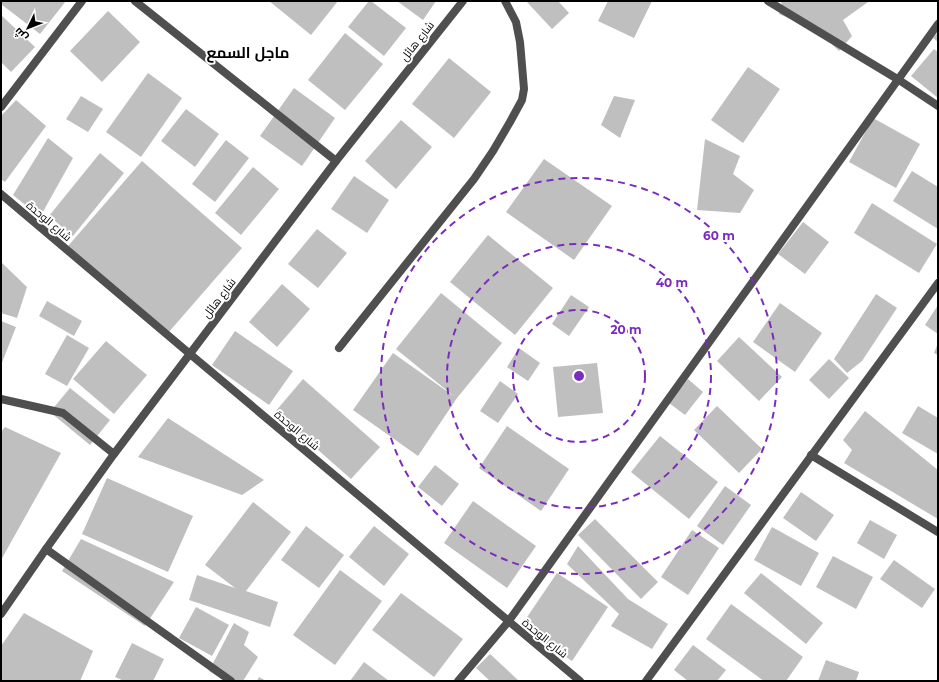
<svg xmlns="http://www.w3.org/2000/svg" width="939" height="682" viewBox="0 0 939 682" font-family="Montserrat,Cairo,sans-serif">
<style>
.building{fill:#bfbfbf}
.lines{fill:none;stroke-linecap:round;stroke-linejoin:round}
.service{stroke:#4f4f4f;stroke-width:8}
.minor{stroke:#4f4f4f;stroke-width:8}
.tertiary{stroke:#4f4f4f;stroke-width:8}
.ring{fill:none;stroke:#7b2cbf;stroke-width:2;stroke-dasharray:7 5}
.labels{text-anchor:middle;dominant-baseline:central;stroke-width:4;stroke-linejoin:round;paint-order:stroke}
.street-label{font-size:11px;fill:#000;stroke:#fff}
.district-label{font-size:15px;font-weight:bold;fill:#000;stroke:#fff}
.centre{fill:#7b2cbf;stroke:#fff;stroke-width:2}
.ring-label{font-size:12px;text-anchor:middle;font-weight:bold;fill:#7b2cbf;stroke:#fff;stroke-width:4;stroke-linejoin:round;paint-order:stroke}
</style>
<rect width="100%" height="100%" fill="#fff"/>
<g class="building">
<path d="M 1,1 L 66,1 L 40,34 L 1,4 Z"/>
<path d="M 269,1 L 338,1 L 311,35 Z"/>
<path d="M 369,1 L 371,1 L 406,28 L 384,56 L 348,27 Z"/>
<path d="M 397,1 L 436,1 L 423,20 Z"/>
<path d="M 526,1 L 558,1 L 569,13 L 552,29 Z"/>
<path d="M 608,1 L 652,1 L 634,38 L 598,21 Z"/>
<path d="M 782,1 L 867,1 L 868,2 L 843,20 L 852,36 L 839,51 L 818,31 L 779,14 Z"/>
<path d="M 108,11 L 140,42 L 102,82 L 70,51 Z"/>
<path d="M 1,15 L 35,47 L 11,72 L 1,62 Z"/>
<path d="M 938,32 L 938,42 L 933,38 Z"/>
<path d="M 345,33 L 383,64 L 345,110 L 308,80 Z"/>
<path d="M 934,49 L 938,52 L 938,98 L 911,76 Z"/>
<path d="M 449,58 L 491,92 L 454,138 L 412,104 Z"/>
<path d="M 748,67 L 780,89 L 743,143 L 711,120 Z"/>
<path d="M 148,73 L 182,98 L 141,157 L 106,132 Z"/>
<path d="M 294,88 L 335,118 L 302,166 L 260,136 Z"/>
<path d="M 81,96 L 103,109 L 88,132 L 66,119 Z"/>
<path d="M 614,96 L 635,100 L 620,138 L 601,125 Z"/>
<path d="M 16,100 L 46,126 L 5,182 L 1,179 L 1,116 Z"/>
<path d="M 186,109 L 219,134 L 195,167 L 161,141 Z"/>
<path d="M 873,118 L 920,144 L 896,188 L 849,162 Z"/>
<path d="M 401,120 L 432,147 L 396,189 L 365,161 Z"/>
<path d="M 48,138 L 73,158 L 40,217 L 13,195 Z"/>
<path d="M 705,139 L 740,156 L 733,174 L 754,190 L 740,213 L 697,210 Z"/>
<path d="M 226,140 L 249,158 L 215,202 L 192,184 Z"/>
<path d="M 100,153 L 124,173 L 73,236 L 49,216 Z"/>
<path d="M 544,159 L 612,206 L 574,260 L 506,212 Z"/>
<path d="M 142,161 L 242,248 L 168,333 L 68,246 Z"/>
<path d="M 253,167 L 279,189 L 241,235 L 215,213 Z"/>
<path d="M 912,171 L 938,187 L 938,229 L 893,201 Z"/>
<path d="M 354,176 L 389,200 L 367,233 L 331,209 Z"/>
<path d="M 872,203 L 937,244 L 919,273 L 854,233 Z"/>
<path d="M 803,222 L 829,242 L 805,274 L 778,254 Z"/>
<path d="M 317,229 L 347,253 L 318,288 L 288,264 Z"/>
<path d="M 488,235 L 553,288 L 515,335 L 450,282 Z"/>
<path d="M 1,262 L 27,287 L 17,318 L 1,313 Z"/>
<path d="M 282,284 L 310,309 L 277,347 L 249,322 Z"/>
<path d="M 441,293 L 502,343 L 457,398 L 418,456 L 353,410 L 393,353 L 455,397 L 396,349 Z"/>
<path d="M 876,294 L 897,308 L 862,361 L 847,373 L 834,359 Z"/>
<path d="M 571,295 L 589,307 L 569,336 L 552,324 Z"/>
<path d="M 47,301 L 82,321 L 74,336 L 39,316 Z"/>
<path d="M 780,303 L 822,333 L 795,372 L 753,342 Z"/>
<path d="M 938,305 L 938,334 L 925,325 Z"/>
<path d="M 1,321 L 16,327 L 1,365 Z"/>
<path d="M 235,331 L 293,371 L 269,405 L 212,365 Z"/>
<path d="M 67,335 L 89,348 L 67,386 L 45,374 Z"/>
<path d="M 739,337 L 782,377 L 759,401 L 717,361 Z"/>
<path d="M 106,341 L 147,375 L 114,414 L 73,379 Z"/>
<path d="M 938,343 L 938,355 L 934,353 Z"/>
<path d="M 519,348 L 540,363 L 528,381 L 507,367 Z"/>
<path d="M 829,359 L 849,378 L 829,399 L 809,380 Z"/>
<path d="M 597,363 L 603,413 L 558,417 L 553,367 Z"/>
<path d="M 303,379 L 380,447 L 351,479 L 275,412 Z"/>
<path d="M 688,379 L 703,392 L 685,415 L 669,403 Z"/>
<path d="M 500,381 L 518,394 L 498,423 L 480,411 Z"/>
<path d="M 70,388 L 110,420 L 90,445 L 50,412 Z"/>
<path d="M 717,406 L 762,449 L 739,473 L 694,430 Z"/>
<path d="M 918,406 L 938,418 L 938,454 L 902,433 Z"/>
<path d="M 865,411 L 938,470 L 938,519 L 844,463 L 852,450 L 843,440 Z"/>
<path d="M 168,418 L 264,480 L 242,495 L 138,457 Z"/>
<path d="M 507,426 L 569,469 L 541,511 L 479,468 Z"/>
<path d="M 5,427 L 61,453 L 1,560 L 1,432 Z"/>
<path d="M 660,436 L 718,482 L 689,519 L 631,472 Z"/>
<path d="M 435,465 L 459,484 L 442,506 L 418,487 Z"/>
<path d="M 107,478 L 193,516 L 168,572 L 82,534 Z"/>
<path d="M 725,486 L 751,505 L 723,545 L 697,526 Z"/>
<path d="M 801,492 L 834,515 L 816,541 L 783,518 Z"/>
<path d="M 473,501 L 536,546 L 507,588 L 444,543 Z"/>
<path d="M 253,502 L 291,532 L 246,591 L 278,602 L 270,627 L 189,600 L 197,575 L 235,588 L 205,565 Z"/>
<path d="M 595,519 L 658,582 L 641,599 L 578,535 Z"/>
<path d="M 870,520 L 897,535 L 884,559 L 857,543 Z"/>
<path d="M 306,526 L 344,555 L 319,588 L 281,560 Z"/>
<path d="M 374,526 L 409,554 L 384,586 L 349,557 Z"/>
<path d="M 772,527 L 819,553 L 801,586 L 754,560 Z"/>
<path d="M 692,530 L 719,548 L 688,595 L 661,577 Z"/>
<path d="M 81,539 L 174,582 L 145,626 L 62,571 Z"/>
<path d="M 578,546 L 628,599 L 668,624 L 652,649 L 611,626 L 619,614 L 567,564 Z"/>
<path d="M 833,556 L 873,577 L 856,609 L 816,587 Z"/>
<path d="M 894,560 L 935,589 L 922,608 L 880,579 Z"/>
<path d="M 340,570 L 382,601 L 335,665 L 293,635 Z"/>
<path d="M 557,573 L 608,607 L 572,661 L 521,626 Z"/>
<path d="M 761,573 L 823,623 L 806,644 L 744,593 Z"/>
<path d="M 401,593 L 463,639 L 434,677 L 372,630 Z"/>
<path d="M 731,604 L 803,657 L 786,681 L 764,681 L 706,639 Z"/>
<path d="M 196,607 L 229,625 L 212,656 L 179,638 Z"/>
<path d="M 24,613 L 93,651 L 80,681 L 1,681 L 1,646 Z"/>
<path d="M 234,623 L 249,632 L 244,645 L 258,657 L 243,681 L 225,681 L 209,671 Z"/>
<path d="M 132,643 L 164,659 L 153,681 L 124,681 L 115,677 Z"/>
<path d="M 693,645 L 726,670 L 717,681 L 688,681 L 674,670 Z"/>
<path d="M 490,654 L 519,681 L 490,681 L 476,668 Z"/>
<path d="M 826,660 L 859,672 L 856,681 L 818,681 Z"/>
<path d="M 364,662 L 389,681 L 350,681 Z"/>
<path d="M 259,677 L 266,681 L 257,681 Z"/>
</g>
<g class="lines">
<path class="service" d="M 339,348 L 474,179 L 493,151 L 510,122 L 522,100 L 524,89 L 520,42 L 516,22 L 505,1"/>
<g class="minor">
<path d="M 135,1 L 336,161"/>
<path d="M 768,1 L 899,80 L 938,106"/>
<path d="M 1,107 L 82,1"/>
<path d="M 1,194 L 190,354 L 580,681"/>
<path d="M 1,399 L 63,413 L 114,454"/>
<path d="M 811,455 L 938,532"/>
<path d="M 46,549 L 231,681"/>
<path d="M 458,681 L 508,622 L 938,24"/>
<path d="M 646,681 L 938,283"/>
</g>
<path class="tertiary" d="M 1,614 L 46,549 L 114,454 L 336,161 L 463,1"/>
</g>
<g class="ring">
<circle cx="579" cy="376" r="66"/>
<circle cx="579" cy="376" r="132"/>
<circle cx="579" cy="376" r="198"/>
</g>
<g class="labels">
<g class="street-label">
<text transform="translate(417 41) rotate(-52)">شارع هائل</text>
<text transform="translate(49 221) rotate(40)">شارع الوحدة</text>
<text transform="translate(219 298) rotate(-53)">شارع هائل</text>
<text transform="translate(297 430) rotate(40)">شارع الوحدة</text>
<text transform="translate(545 638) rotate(39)">شارع الوحدة</text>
</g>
<g class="district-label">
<text x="248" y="52">ماجل السمع</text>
</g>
</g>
<circle cx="579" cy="376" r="6" class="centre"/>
<g class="ring-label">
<text x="719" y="240">60 m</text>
<text x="672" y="287">40 m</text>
<text x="626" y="334">20 m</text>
</g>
<rect width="939" height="682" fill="none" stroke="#000000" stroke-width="4"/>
<g transform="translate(28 28) rotate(227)" stroke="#ffffff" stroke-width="3" paint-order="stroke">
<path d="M0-3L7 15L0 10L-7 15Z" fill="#000000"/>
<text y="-6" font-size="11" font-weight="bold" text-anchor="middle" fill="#000000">ش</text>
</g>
</svg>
